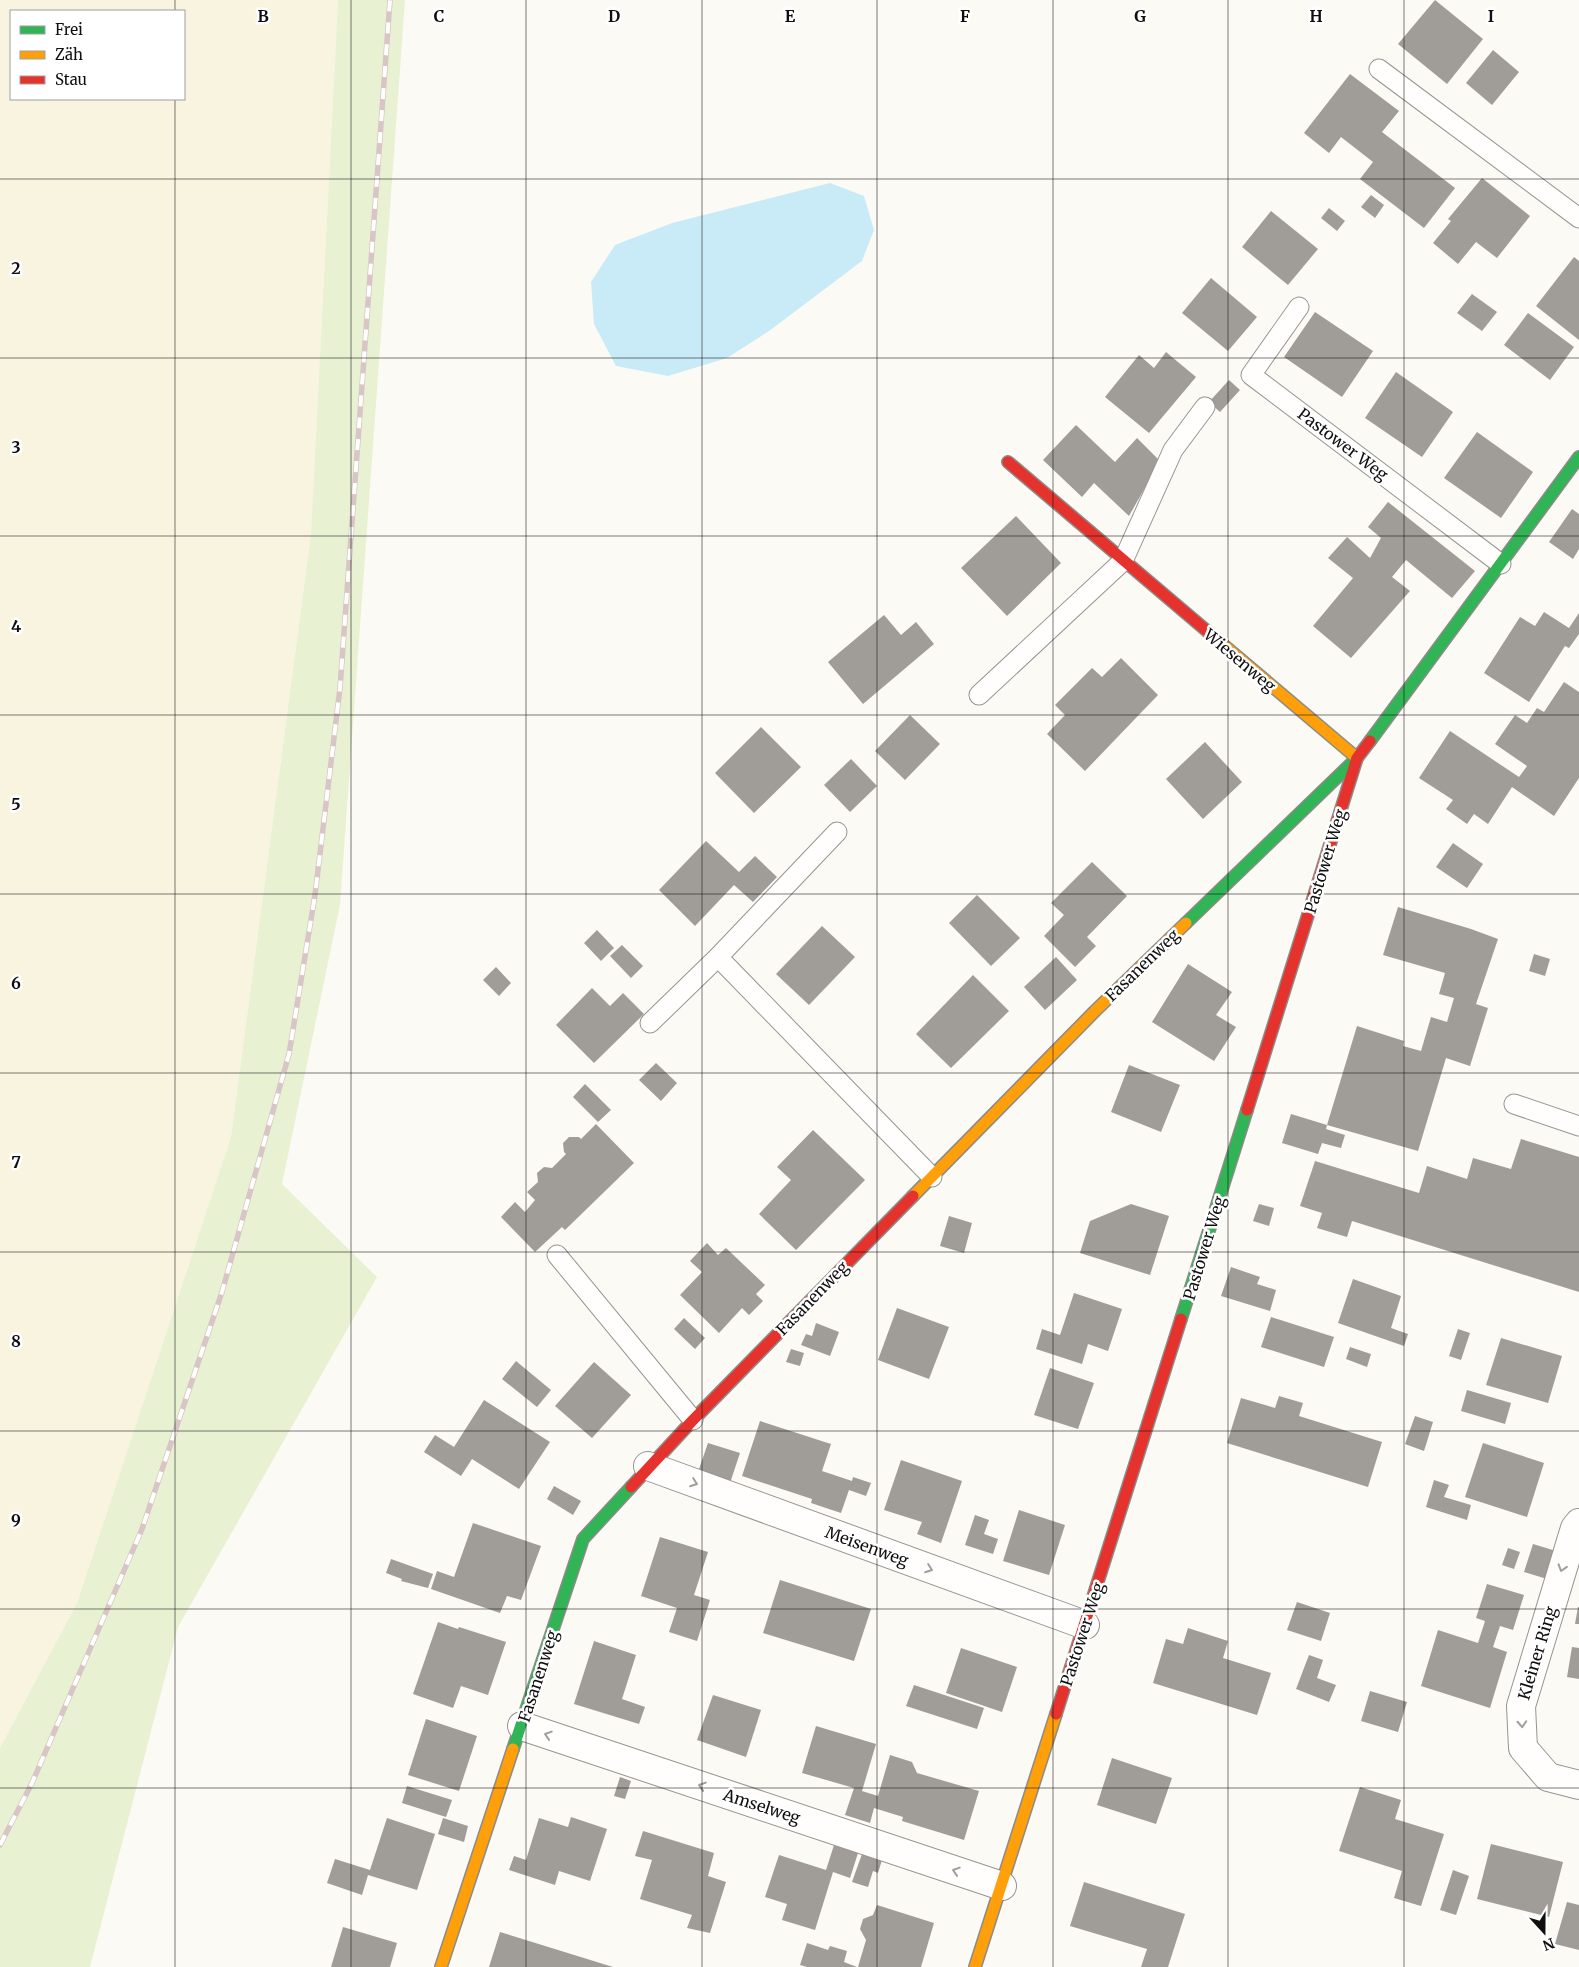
<svg xmlns="http://www.w3.org/2000/svg" width="1579" height="1967" viewBox="0 0 1579 1967" font-family="Merriweather,serif">
<style>
.farmland{fill:#f9f4e0;fill-rule:evenodd}
.green{fill:#e8f2d3}
.water{fill:#c9ebf8}
.building{fill:#a09d99}
.lines{fill:none;stroke-linecap:round;stroke-linejoin:round}
.lane-casing{stroke:#969592;stroke-width:21}
.street-casing{stroke:#969592;stroke-width:30}
.fast-casing{stroke:#8c8b89;stroke-width:14}
.slow-casing{stroke:#8c8b89;stroke-width:14}
.jam-casing{stroke:#8c8b89;stroke-width:14}
.lane{stroke:#fffefd;stroke-width:19}
.street{stroke:#fffefd;stroke-width:28}
.fast{stroke:#30b455;stroke-width:11}
.slow{stroke:#ff9f0a;stroke-width:11}
.jam{stroke:#e5322d;stroke-width:11}
.rail-casing{stroke:#d9c4c6;stroke-width:5.5}
.rail{stroke:#fff;stroke-width:4;stroke-dasharray:11;stroke-linecap:butt}
.oneway{stroke:#9f9e9e}
.grid{fill:none;stroke:#0f0f0f;stroke-width:1;stroke-opacity:0.55}
.labels{text-anchor:middle;dominant-baseline:central;stroke-width:5;stroke-linejoin:round;paint-order:stroke}
.street-label{font-size:16px;fill:#0f0f0f;stroke:#fff}
.grid-label{font-size:16px;text-anchor:middle;font-weight:bold;fill:#0f0f0f;stroke:#fff;stroke-width:5;stroke-linejoin:round;paint-order:stroke}
</style>
<rect width="100%" height="100%" fill="#fcfaf4"/>
<path class="farmland" d="M 0,0 L 338,0 L 311,534 L 231,1137 L 77,1603 L 0,1748 ZM 11,11 L 184,11 L 184,99 L 11,99 Z"/>
<path class="green" d="M 338,0 L 405,0 L 340,905 L 282,1184 L 377,1277 L 178,1627 L 90,1967 L 0,1967 L 0,1748 L 77,1603 L 231,1137 L 311,534 Z"/>
<path class="water" d="M 830,183 L 864,196 L 874,230 L 862,261 L 769,331 L 727,358 L 668,376 L 616,366 L 594,324 L 591,282 L 615,245 L 672,223 Z"/>
<g class="building">
<path d="M 1435,0 L 1483,39 L 1447,84 L 1398,44 Z"/>
<path d="M 1493,50 L 1519,72 L 1492,105 L 1466,83 Z"/>
<path d="M 1350,74 L 1399,111 L 1382,132 L 1455,188 L 1424,228 L 1360,179 L 1373,162 L 1341,137 L 1329,153 L 1304,133 Z"/>
<path d="M 1482,178 L 1530,216 L 1497,258 L 1476,242 L 1458,264 L 1433,243 L 1451,221 L 1448,219 Z"/>
<path d="M 1371,195 L 1384,205 L 1375,218 L 1361,207 Z"/>
<path d="M 1329,208 L 1345,221 L 1337,231 L 1321,218 Z"/>
<path d="M 1271,211 L 1318,249 L 1288,285 L 1242,247 Z"/>
<path d="M 1574,257 L 1579,261 L 1579,340 L 1536,306 Z"/>
<path d="M 1211,278 L 1257,317 L 1228,351 L 1182,313 Z"/>
<path d="M 1472,294 L 1497,312 L 1482,331 L 1457,313 Z"/>
<path d="M 1315,312 L 1373,351 L 1342,397 L 1284,357 Z"/>
<path d="M 1528,313 L 1574,347 L 1550,380 L 1504,345 Z"/>
<path d="M 1166,352 L 1196,377 L 1149,433 L 1105,397 L 1139,355 L 1154,368 Z"/>
<path d="M 1396,372 L 1453,412 L 1422,457 L 1365,418 Z"/>
<path d="M 1229,380 L 1240,390 L 1220,412 L 1209,402 Z"/>
<path d="M 1076,425 L 1115,462 L 1137,438 L 1160,461 L 1129,516 L 1094,483 L 1082,497 L 1043,460 Z"/>
<path d="M 1477,432 L 1533,472 L 1501,518 L 1444,478 Z"/>
<path d="M 1388,502 L 1475,571 L 1452,598 L 1406,560 L 1392,577 L 1410,591 L 1351,658 L 1313,626 L 1353,578 L 1328,558 L 1347,537 L 1370,558 L 1381,538 L 1368,527 Z"/>
<path d="M 1572,509 L 1579,514 L 1579,549 L 1573,559 L 1549,542 Z"/>
<path d="M 1016,516 L 1061,563 L 1007,616 L 961,568 Z"/>
<path d="M 1544,612 L 1569,628 L 1579,613 L 1579,634 L 1569,648 L 1565,646 L 1529,702 L 1484,673 L 1520,617 L 1535,626 Z"/>
<path d="M 884,615 L 901,635 L 916,622 L 934,644 L 863,704 L 828,662 Z"/>
<path d="M 1121,658 L 1158,695 L 1085,771 L 1047,734 L 1065,715 L 1055,705 L 1092,668 L 1102,677 Z"/>
<path d="M 1564,682 L 1579,692 L 1579,778 L 1554,816 L 1512,787 L 1488,824 L 1474,814 L 1467,824 L 1446,809 L 1453,800 L 1419,778 L 1450,731 L 1519,777 L 1527,766 L 1495,744 L 1515,715 L 1527,723 L 1537,708 L 1544,712 Z"/>
<path d="M 910,715 L 940,744 L 905,780 L 875,751 Z"/>
<path d="M 761,727 L 801,767 L 754,813 L 715,773 Z"/>
<path d="M 1205,742 L 1242,782 L 1203,819 L 1166,779 Z"/>
<path d="M 851,759 L 877,786 L 850,812 L 824,785 Z"/>
<path d="M 706,841 L 739,872 L 755,856 L 777,877 L 753,902 L 734,885 L 695,926 L 659,890 Z"/>
<path d="M 1453,843 L 1483,864 L 1467,888 L 1436,867 Z"/>
<path d="M 1092,862 L 1127,896 L 1087,937 L 1096,946 L 1075,967 L 1044,936 L 1064,915 L 1051,903 Z"/>
<path d="M 977,895 L 1020,938 L 991,966 L 949,923 Z"/>
<path d="M 1398,907 L 1471,929 L 1498,939 L 1476,1004 L 1488,1008 L 1470,1066 L 1446,1058 L 1418,1151 L 1327,1125 L 1326,1129 L 1345,1135 L 1341,1148 L 1322,1143 L 1318,1154 L 1282,1143 L 1291,1114 L 1327,1125 L 1357,1026 L 1404,1041 L 1403,1046 L 1421,1051 L 1431,1017 L 1447,1022 L 1454,998 L 1439,994 L 1445,973 L 1383,955 Z"/>
<path d="M 822,926 L 855,957 L 809,1005 L 776,974 Z"/>
<path d="M 597,930 L 614,948 L 601,961 L 584,943 Z"/>
<path d="M 622,945 L 643,966 L 631,978 L 610,956 Z"/>
<path d="M 1534,954 L 1550,959 L 1545,976 L 1529,971 Z"/>
<path d="M 1056,957 L 1077,980 L 1045,1010 L 1024,987 Z"/>
<path d="M 1188,964 L 1232,992 L 1216,1015 L 1236,1027 L 1214,1061 L 1152,1022 Z"/>
<path d="M 496,967 L 511,983 L 499,996 L 483,980 Z"/>
<path d="M 973,975 L 1009,1011 L 951,1068 L 916,1034 Z"/>
<path d="M 592,988 L 610,1006 L 623,993 L 644,1014 L 594,1063 L 556,1025 Z"/>
<path d="M 656,1063 L 677,1083 L 661,1101 L 639,1080 Z"/>
<path d="M 1129,1065 L 1180,1085 L 1161,1132 L 1111,1112 Z"/>
<path d="M 585,1084 L 611,1110 L 598,1122 L 573,1097 Z"/>
<path d="M 596,1124 L 634,1163 L 565,1230 L 562,1227 L 535,1252 L 501,1217 L 515,1202 L 525,1212 L 535,1200 L 527,1192 L 538,1182 L 537,1173 L 544,1167 L 552,1168 L 566,1154 L 564,1152 L 563,1143 L 569,1137 L 579,1137 L 581,1139 Z"/>
<path d="M 813,1130 L 865,1180 L 796,1250 L 759,1214 L 791,1180 L 777,1167 Z"/>
<path d="M 1521,1139 L 1579,1157 L 1579,1292 L 1352,1221 L 1347,1237 L 1317,1228 L 1322,1213 L 1300,1206 L 1315,1161 L 1419,1193 L 1427,1166 L 1467,1179 L 1473,1158 L 1511,1169 Z"/>
<path d="M 1131,1204 L 1169,1216 L 1150,1275 L 1080,1253 L 1090,1221 Z"/>
<path d="M 1259,1204 L 1274,1208 L 1269,1226 L 1253,1221 Z"/>
<path d="M 949,1216 L 972,1223 L 964,1253 L 940,1246 Z"/>
<path d="M 707,1243 L 718,1255 L 726,1248 L 765,1285 L 756,1294 L 763,1301 L 749,1315 L 742,1308 L 719,1333 L 680,1295 L 702,1272 L 690,1261 Z"/>
<path d="M 1231,1267 L 1260,1277 L 1257,1284 L 1276,1290 L 1270,1311 L 1221,1296 Z"/>
<path d="M 1353,1279 L 1401,1296 L 1391,1328 L 1408,1334 L 1404,1346 L 1338,1323 Z"/>
<path d="M 1074,1293 L 1122,1309 L 1108,1351 L 1088,1344 L 1082,1364 L 1036,1349 L 1042,1329 L 1060,1335 Z"/>
<path d="M 897,1308 L 949,1327 L 929,1379 L 878,1360 Z"/>
<path d="M 1271,1317 L 1334,1337 L 1324,1367 L 1261,1347 Z"/>
<path d="M 684,1318 L 705,1338 L 695,1349 L 674,1329 Z"/>
<path d="M 816,1323 L 839,1332 L 830,1356 L 801,1345 L 806,1334 L 812,1336 Z"/>
<path d="M 1458,1329 L 1470,1333 L 1461,1360 L 1449,1356 Z"/>
<path d="M 1501,1338 L 1562,1356 L 1548,1403 L 1486,1385 Z"/>
<path d="M 1350,1347 L 1371,1354 L 1367,1367 L 1346,1359 Z"/>
<path d="M 791,1349 L 804,1353 L 800,1366 L 786,1362 Z"/>
<path d="M 516,1361 L 551,1390 L 537,1407 L 502,1379 Z"/>
<path d="M 594,1362 L 631,1395 L 592,1438 L 555,1406 Z"/>
<path d="M 1050,1368 L 1094,1383 L 1078,1429 L 1034,1415 Z"/>
<path d="M 1467,1390 L 1511,1403 L 1505,1424 L 1461,1411 Z"/>
<path d="M 1279,1396 L 1303,1403 L 1299,1416 L 1382,1442 L 1368,1487 L 1227,1443 L 1241,1398 L 1275,1408 Z"/>
<path d="M 484,1400 L 550,1442 L 519,1489 L 472,1459 L 461,1476 L 424,1452 L 435,1435 L 454,1447 Z"/>
<path d="M 1415,1416 L 1433,1422 L 1424,1451 L 1405,1444 Z"/>
<path d="M 760,1421 L 831,1444 L 822,1471 L 852,1481 L 853,1477 L 871,1483 L 866,1496 L 849,1490 L 841,1513 L 811,1503 L 812,1499 L 742,1476 Z"/>
<path d="M 708,1443 L 740,1453 L 730,1483 L 698,1472 Z"/>
<path d="M 1483,1443 L 1544,1463 L 1527,1517 L 1465,1497 Z"/>
<path d="M 901,1460 L 962,1481 L 941,1543 L 917,1534 L 922,1522 L 884,1510 Z"/>
<path d="M 1434,1480 L 1449,1485 L 1444,1497 L 1471,1505 L 1467,1520 L 1426,1507 Z"/>
<path d="M 554,1486 L 581,1501 L 573,1515 L 547,1499 Z"/>
<path d="M 1019,1510 L 1065,1525 L 1049,1575 L 1003,1561 Z"/>
<path d="M 975,1515 L 989,1520 L 984,1534 L 998,1539 L 993,1554 L 965,1545 Z"/>
<path d="M 473,1523 L 541,1546 L 521,1600 L 507,1596 L 500,1613 L 431,1589 L 437,1571 L 454,1577 Z"/>
<path d="M 660,1537 L 708,1552 L 694,1595 L 710,1600 L 697,1641 L 669,1632 L 677,1608 L 641,1596 Z"/>
<path d="M 1533,1544 L 1556,1551 L 1547,1579 L 1524,1572 Z"/>
<path d="M 1508,1548 L 1520,1552 L 1514,1569 L 1502,1565 Z"/>
<path d="M 391,1559 L 433,1574 L 428,1588 L 401,1581 L 402,1579 L 386,1573 Z"/>
<path d="M 780,1580 L 871,1609 L 854,1661 L 763,1633 Z"/>
<path d="M 1487,1584 L 1524,1595 L 1513,1630 L 1500,1626 L 1493,1647 L 1507,1652 L 1490,1708 L 1421,1686 L 1438,1630 L 1478,1643 L 1485,1621 L 1476,1618 Z"/>
<path d="M 1297,1602 L 1330,1613 L 1321,1641 L 1287,1630 Z"/>
<path d="M 1578,1607 L 1579,1607 L 1579,1624 L 1575,1624 Z"/>
<path d="M 438,1622 L 458,1629 L 459,1627 L 506,1642 L 488,1695 L 461,1686 L 453,1708 L 413,1694 Z"/>
<path d="M 1188,1628 L 1228,1641 L 1223,1658 L 1271,1673 L 1257,1715 L 1153,1683 L 1166,1639 L 1183,1644 Z"/>
<path d="M 594,1641 L 636,1655 L 622,1699 L 645,1707 L 639,1724 L 574,1704 Z"/>
<path d="M 1572,1647 L 1579,1648 L 1579,1679 L 1567,1677 Z"/>
<path d="M 961,1648 L 1017,1667 L 1002,1712 L 946,1693 Z"/>
<path d="M 1309,1655 L 1323,1660 L 1317,1678 L 1336,1685 L 1329,1702 L 1296,1689 Z"/>
<path d="M 914,1685 L 984,1708 L 977,1729 L 906,1706 Z"/>
<path d="M 1370,1691 L 1407,1702 L 1398,1732 L 1361,1721 Z"/>
<path d="M 713,1695 L 761,1710 L 746,1757 L 697,1740 Z"/>
<path d="M 426,1719 L 477,1736 L 459,1791 L 408,1775 Z"/>
<path d="M 816,1726 L 876,1744 L 862,1791 L 878,1796 L 890,1755 L 912,1762 L 917,1773 L 979,1791 L 964,1840 L 902,1821 L 903,1817 L 874,1808 L 870,1823 L 845,1815 L 854,1788 L 802,1773 Z"/>
<path d="M 1112,1758 L 1172,1778 L 1156,1824 L 1097,1805 Z"/>
<path d="M 620,1777 L 631,1781 L 625,1799 L 614,1796 Z"/>
<path d="M 407,1786 L 452,1800 L 446,1817 L 402,1803 Z"/>
<path d="M 1360,1787 L 1401,1800 L 1395,1819 L 1444,1834 L 1421,1906 L 1394,1898 L 1402,1871 L 1339,1851 Z"/>
<path d="M 571,1817 L 607,1829 L 590,1881 L 559,1871 L 555,1885 L 509,1870 L 514,1856 L 526,1860 L 539,1818 L 568,1827 Z"/>
<path d="M 387,1818 L 435,1834 L 417,1890 L 368,1875 L 362,1895 L 327,1883 L 335,1859 L 370,1870 Z"/>
<path d="M 443,1818 L 468,1826 L 464,1842 L 438,1834 Z"/>
<path d="M 643,1831 L 714,1853 L 708,1876 L 726,1882 L 710,1933 L 687,1928 L 692,1915 L 640,1899 L 652,1860 L 635,1856 Z"/>
<path d="M 1491,1844 L 1563,1862 L 1549,1917 L 1477,1899 Z"/>
<path d="M 834,1845 L 858,1853 L 850,1878 L 833,1872 L 815,1930 L 782,1920 L 787,1904 L 765,1897 L 779,1855 L 826,1870 Z"/>
<path d="M 862,1854 L 882,1860 L 878,1873 L 873,1871 L 868,1887 L 852,1882 Z"/>
<path d="M 1453,1870 L 1469,1876 L 1456,1915 L 1440,1910 Z"/>
<path d="M 1084,1882 L 1185,1914 L 1168,1967 L 1141,1967 L 1147,1949 L 1070,1926 Z"/>
<path d="M 1567,1902 L 1579,1905 L 1579,1950 L 1555,1944 Z"/>
<path d="M 877,1905 L 934,1923 L 921,1967 L 858,1967 L 866,1940 L 860,1929 L 863,1919 L 873,1915 Z"/>
<path d="M 343,1927 L 397,1943 L 390,1967 L 331,1967 Z"/>
<path d="M 500,1932 L 613,1967 L 489,1967 Z"/>
<path d="M 807,1943 L 828,1950 L 830,1946 L 847,1951 L 844,1962 L 857,1967 L 807,1967 L 800,1965 Z"/>
</g>
<g class="lines">
<g class="lane-casing">
<g id="lane">
<path d="M 1379,69 L 1579,218"/>
<path d="M 1299,307 L 1251,375 L 1501,564"/>
<path d="M 979,695 L 1123,561 L 1173,450 L 1205,407"/>
<path d="M 718,957 L 932,1177"/>
<path d="M 650,1023 L 718,957 L 837,832"/>
<path d="M 1514,1104 L 1579,1126"/>
<path d="M 557,1255 L 693,1420"/>
</g>
</g>
<g class="street-casing">
<g id="street">
<path d="M 648,1466 L 1085,1625"/>
<path d="M 1579,1523 L 1575,1528 L 1521,1706 L 1523,1748 L 1548,1777 L 1579,1785"/>
<path d="M 522,1726 L 1002,1886"/>
</g>
</g>
<g class="fast-casing">
<g id="fast">
<path d="M 1370,741 L 1579,457"/>
<path d="M 1186,923 L 1357,758"/>
<path d="M 1181,1319 L 1247,1110"/>
<path d="M 513,1749 L 583,1539 L 631,1487"/>
</g>
</g>
<g class="slow-casing">
<g id="slow">
<path d="M 1207,631 L 1357,758"/>
<path d="M 913,1196 L 1095,1011 L 1186,923"/>
<path d="M 441,1967 L 513,1749"/>
<path d="M 975,1967 L 1056,1714"/>
</g>
</g>
<g class="jam-casing">
<g id="jam">
<path d="M 1008,462 L 1207,631"/>
<path d="M 1247,1110 L 1357,758 L 1370,741"/>
<path d="M 631,1487 L 693,1420 L 913,1196"/>
<path d="M 1056,1714 L 1181,1319"/>
</g>
</g>
<use href="#lane" class="lane"/>
<use href="#street" class="street"/>
<use href="#fast" class="fast"/>
<use href="#slow" class="slow"/>
<use href="#jam" class="jam"/>
<g class="rail-casing">
<path id="rail" d="M 0,1845 L 32,1783 L 142,1529 L 222,1292 L 289,1054 L 315,895 L 340,688 L 390,0"/>
</g>
<use href="#rail" class="rail"/>
</g>
<defs><path id="oneway-chevron" d="M-2-3.5L2.5 0L-2 3.5" fill="none" stroke-width="1.6" stroke-linecap="round" stroke-linejoin="round" transform="scale(1.25)"/></defs>
<g class="oneway">
<use href="#oneway-chevron" transform="translate(694 1483) rotate(20)"/>
<use href="#oneway-chevron" transform="translate(1562 1568) rotate(107)"/>
<use href="#oneway-chevron" transform="translate(929 1569) rotate(20)"/>
<use href="#oneway-chevron" transform="translate(1522 1724) rotate(87)"/>
<use href="#oneway-chevron" transform="translate(548 1735) rotate(-162)"/>
<use href="#oneway-chevron" transform="translate(702 1786) rotate(-162)"/>
<use href="#oneway-chevron" transform="translate(956 1871) rotate(-162)"/>
</g>
<path class="grid" d="M 175,0 L 175,11M 351,0 L 351,1967M 526,0 L 526,1967M 702,0 L 702,1967M 877,0 L 877,1967M 1053,0 L 1053,1967M 1228,0 L 1228,1967M 1404,0 L 1404,1967M 175,99 L 175,1967M 0,179 L 1579,179M 0,358 L 1579,358M 0,536 L 1579,536M 0,715 L 1579,715M 0,894 L 1579,894M 0,1073 L 1579,1073M 0,1252 L 1579,1252M 0,1431 L 1579,1431M 0,1609 L 1579,1609M 0,1788 L 1579,1788"/>
<g class="labels">
<g class="street-label">
<text transform="translate(1343 444) rotate(37)">Pastower Weg</text>
<text transform="translate(1240 660) rotate(40)">Wiesenweg</text>
<text transform="translate(1325 861) rotate(-73)">Pastower Weg</text>
<text transform="translate(1142 965) rotate(-44)">Fasanenweg</text>
<text transform="translate(1204 1248) rotate(-73)">Pastower Weg</text>
<text transform="translate(812 1298) rotate(-46)">Fasanenweg</text>
<text transform="translate(867 1546) rotate(20)">Meisenweg</text>
<text transform="translate(1082 1634) rotate(-72)">Pastower Weg</text>
<text transform="translate(1537 1653) rotate(-73)">Kleiner Ring</text>
<text transform="translate(538 1676) rotate(-72)">Fasanenweg</text>
<text transform="translate(762 1806) rotate(18)">Amselweg</text>
</g>
</g>
<g class="grid-label">
<text x="263" y="22">B</text>
<text x="439" y="22">C</text>
<text x="614" y="22">D</text>
<text x="790" y="22">E</text>
<text x="965" y="22">F</text>
<text x="1140" y="22">G</text>
<text x="1316" y="22">H</text>
<text x="1491" y="22">I</text>
<text x="16" y="274">2</text>
<text x="16" y="453">3</text>
<text x="16" y="632">4</text>
<text x="16" y="810">5</text>
<text x="16" y="989">6</text>
<text x="16" y="1168">7</text>
<text x="16" y="1347">8</text>
<text x="16" y="1526">9</text>
</g>
<rect x="10" y="10" width="175" height="90" fill="#ffffff" stroke="#9f9f9f"/>
<rect x="20" y="26" width="25" height="8" fill="#30b455" stroke="#9f9f9f"/>
<text x="55" y="35" font-size="15" fill="#0f0f0f">Frei</text>
<rect x="20" y="51" width="25" height="8" fill="#ff9f0a" stroke="#9f9f9f"/>
<text x="55" y="60" font-size="15" fill="#0f0f0f">Zäh</text>
<rect x="20" y="76" width="25" height="8" fill="#e5322d" stroke="#9f9f9f"/>
<text x="55" y="85" font-size="15" fill="#0f0f0f">Stau</text>
<g transform="translate(1544 1932) rotate(159)" stroke="#ffffff" stroke-width="4" paint-order="stroke">
<path d="M0-4L9 19L0 12L-9 19Z" fill="#0f0f0f"/>
<text y="-8" font-size="14" font-weight="bold" text-anchor="middle" fill="#0f0f0f">N</text>
</g>
</svg>
